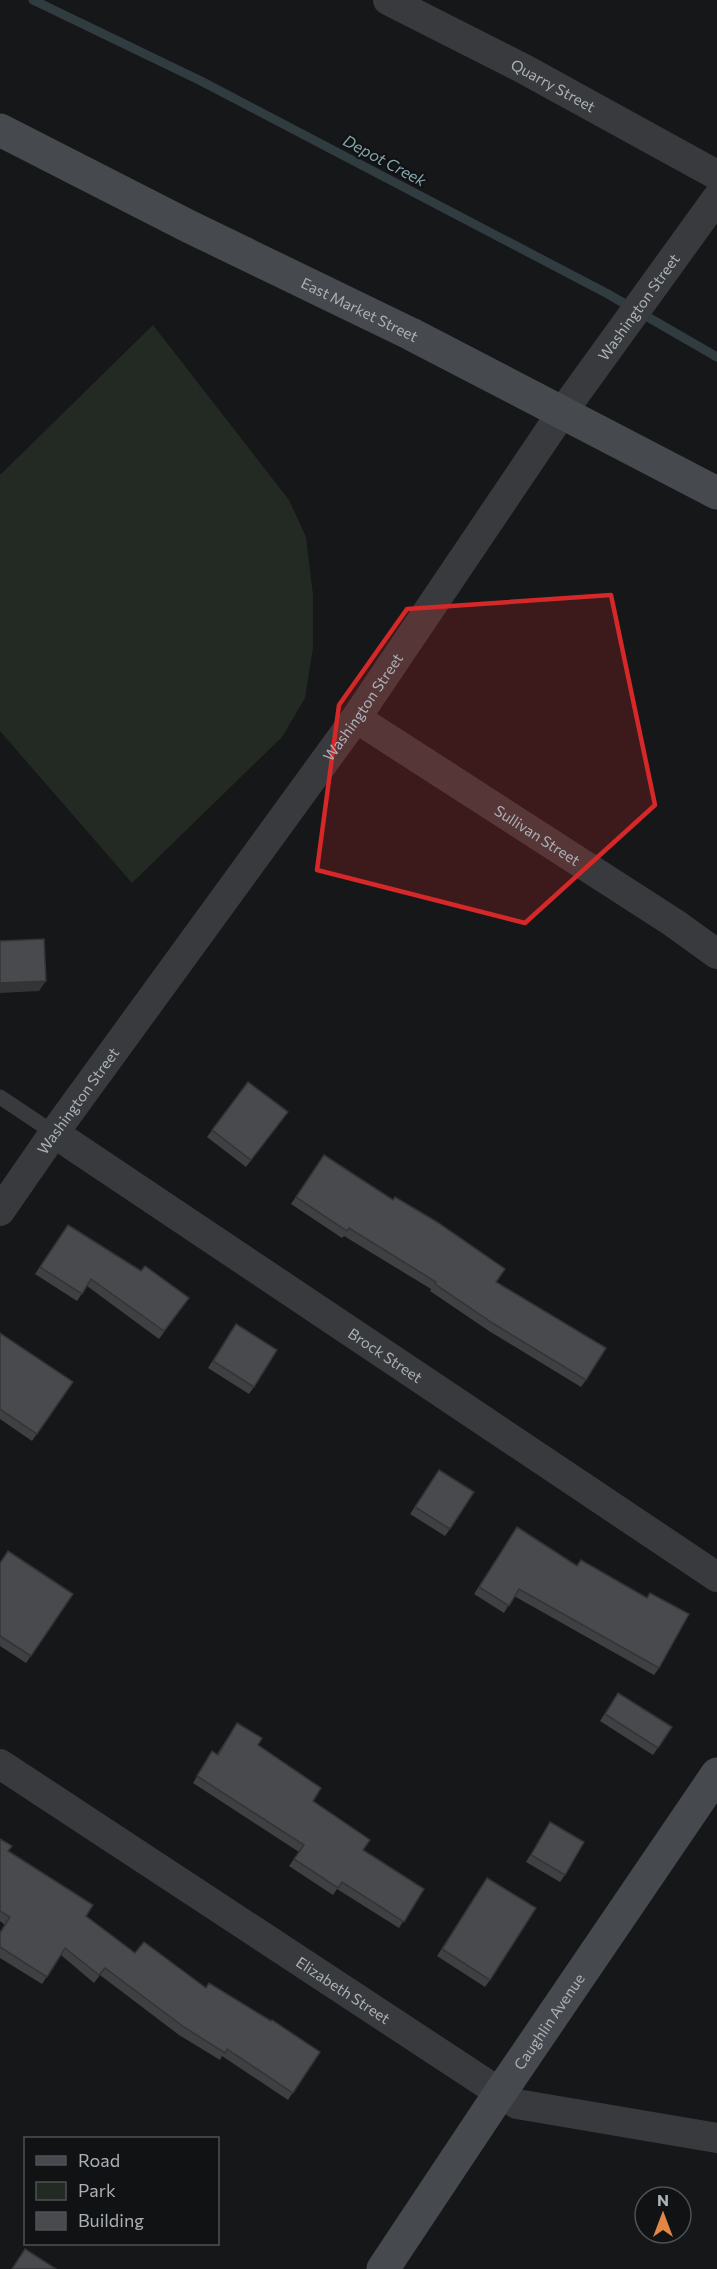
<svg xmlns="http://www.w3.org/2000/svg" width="717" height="2269" viewBox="0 0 717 2269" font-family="Commissioner,sans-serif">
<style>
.green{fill:#232a23}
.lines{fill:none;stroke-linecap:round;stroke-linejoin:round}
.stream{stroke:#313c40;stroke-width:9}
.lane{stroke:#383a3d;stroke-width:15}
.street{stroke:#383a3d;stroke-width:30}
.secondary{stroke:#46494d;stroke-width:33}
.wall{fill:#3e4042}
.shaded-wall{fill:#323436}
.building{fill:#484a4d;stroke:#323436;stroke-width:1.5}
.marked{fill:#d62828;fill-opacity:0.2;stroke:#d62828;stroke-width:4.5;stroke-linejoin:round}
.labels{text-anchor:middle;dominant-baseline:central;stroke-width:4.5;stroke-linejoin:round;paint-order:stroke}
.street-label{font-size:15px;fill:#aab1b7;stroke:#111213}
.water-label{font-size:16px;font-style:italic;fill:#84a5af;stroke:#111213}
</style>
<rect width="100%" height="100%" fill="#161718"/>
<path class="green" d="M 153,325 L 289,500 L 306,537 L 313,595 L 313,648 L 305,698 L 282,737 L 132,883 L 0,731 L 0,475 Z"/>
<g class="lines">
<path class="stream" d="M 33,0 L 201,81 L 608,294 L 717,357"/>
<path class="lane" d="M 0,1097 L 54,1133"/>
<g class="street">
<path id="s1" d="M 388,0 L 524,69 L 717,175"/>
<path id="s2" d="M 356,718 L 674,923 L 717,954"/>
<path id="s3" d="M 54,1133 L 717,1577"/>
<path id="s4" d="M 0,1211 L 54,1133 L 356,718 L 561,414 L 717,198"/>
<path id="s5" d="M 0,1764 L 517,2104 L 717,2138"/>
</g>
<g class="secondary">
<path id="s6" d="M 0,130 L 188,226 L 411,334 L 717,493"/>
<path id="s7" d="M 383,2269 L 500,2093 L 717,1774"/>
</g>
</g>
<g class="wall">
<path d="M 248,1082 L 288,1112 L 246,1167 L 207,1137 Z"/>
<path d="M 324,1155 L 496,1282 L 586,1380 L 581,1387 L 489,1331 L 430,1291 L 431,1289 L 344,1236 L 342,1238 L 291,1204 Z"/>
<path d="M 68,1225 L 141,1271 L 189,1298 L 159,1339 L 87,1286 L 77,1301 L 35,1274 Z"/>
<path d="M 231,1331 L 254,1387 L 249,1394 L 208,1368 Z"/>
<path d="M 0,1333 L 73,1382 L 32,1441 L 0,1419 Z"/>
<path d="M 439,1470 L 450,1529 L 445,1536 L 410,1514 Z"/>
<path d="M 512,1535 L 577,1565 L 581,1560 L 646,1598 L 650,1593 L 659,1668 L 654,1675 L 514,1596 L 504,1613 L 474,1594 Z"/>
<path d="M 0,1563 L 73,1594 L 26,1663 L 0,1646 Z"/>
<path d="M 618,1693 L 672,1727 L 653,1755 L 600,1721 Z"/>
<path d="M 237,1723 L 313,1801 L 363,1850 L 424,1889 L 399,1928 L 337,1889 L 333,1895 L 289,1866 L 299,1852 L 193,1783 L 212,1751 L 217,1754 Z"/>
<path d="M 550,1822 L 565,1875 L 560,1882 L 526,1862 Z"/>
<path d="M 0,1839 L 8,1851 L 86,1916 L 135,1953 L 206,1988 L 320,2052 L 288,2100 L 222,2056 L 220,2060 L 179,2035 L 100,1975 L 94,1983 L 61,1955 L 42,1984 L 0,1958 L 0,1933 L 5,1925 L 0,1921 Z"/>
<path d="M 482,1885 L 490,1980 L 485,1987 L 437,1956 Z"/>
</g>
<path class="shaded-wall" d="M 46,981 L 39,991 L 0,993 L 0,983 Z"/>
<g class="building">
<path d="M 44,939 L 46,981 L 0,983 L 0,941 Z"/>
<path d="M 248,1082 L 288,1112 L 251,1160 L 212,1130 Z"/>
<path d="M 324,1155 L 393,1200 L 395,1197 L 437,1222 L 505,1269 L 496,1282 L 606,1348 L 586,1380 L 494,1324 L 435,1284 L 436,1282 L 349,1228 L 347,1231 L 296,1197 Z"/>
<path d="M 68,1225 L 141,1271 L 145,1266 L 189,1298 L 164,1331 L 91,1279 L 82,1294 L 40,1267 Z"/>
<path d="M 236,1324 L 277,1350 L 254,1387 L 213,1361 Z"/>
<path d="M 0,1333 L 73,1382 L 37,1434 L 0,1409 Z"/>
<path d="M 439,1470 L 474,1492 L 450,1529 L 415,1507 Z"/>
<path d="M 517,1527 L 577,1566 L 581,1560 L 647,1598 L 650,1593 L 689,1614 L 659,1668 L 519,1589 L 509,1606 L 479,1587 Z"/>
<path d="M 8,1551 L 73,1594 L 31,1656 L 0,1636 L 0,1563 Z"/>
<path d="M 618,1693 L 672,1727 L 658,1748 L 605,1714 Z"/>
<path d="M 237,1723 L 262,1738 L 258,1745 L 321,1788 L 313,1801 L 370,1840 L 363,1850 L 424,1889 L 404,1922 L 342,1882 L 338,1888 L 294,1859 L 304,1845 L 197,1776 L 212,1751 L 218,1755 Z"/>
<path d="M 550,1822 L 584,1842 L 565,1875 L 531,1855 Z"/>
<path d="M 0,1839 L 12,1846 L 8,1851 L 93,1905 L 86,1916 L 135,1953 L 144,1942 L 206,1988 L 209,1983 L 271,2021 L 272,2020 L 320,2052 L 293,2093 L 227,2049 L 225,2053 L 184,2027 L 105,1968 L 99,1975 L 65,1948 L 47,1977 L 0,1947 L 0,1933 L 10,1917 L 0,1911 Z"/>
<path d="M 487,1878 L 536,1908 L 490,1980 L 442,1949 Z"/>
<path d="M 25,2249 L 56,2269 L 12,2269 Z"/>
</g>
<path class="marked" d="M 611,595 L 655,805 L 525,923 L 317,870 L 339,705 L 407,609 Z"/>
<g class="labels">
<g class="street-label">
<text stroke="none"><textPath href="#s1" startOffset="186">Quarry Street</textPath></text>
<text stroke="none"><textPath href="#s4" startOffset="1107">Washington Street</textPath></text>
<text stroke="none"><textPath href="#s6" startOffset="402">East Market Street</textPath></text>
<text stroke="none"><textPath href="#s4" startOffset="621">Washington Street</textPath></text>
<text stroke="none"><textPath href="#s2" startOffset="216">Sullivan Street</textPath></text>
<text stroke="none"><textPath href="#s4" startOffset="135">Washington Street</textPath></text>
<text stroke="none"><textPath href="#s3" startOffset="399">Brock Street</textPath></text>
<text stroke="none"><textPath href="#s5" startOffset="411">Elizabeth Street</textPath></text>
<text stroke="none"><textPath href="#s7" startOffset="298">Caughlin Avenue</textPath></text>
</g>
<g class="water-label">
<text transform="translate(385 160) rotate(28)">Depot Creek</text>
</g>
</g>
<rect x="24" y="2137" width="195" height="108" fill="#111213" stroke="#4e5255" stroke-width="1.5"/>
<rect x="36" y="2156" width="30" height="9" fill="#46494d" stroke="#4e5255" stroke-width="1.5"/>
<text x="78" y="2167" font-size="18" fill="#aab1b7">Road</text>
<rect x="36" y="2182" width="30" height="18" fill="#232a23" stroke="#4e5255" stroke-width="1.5"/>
<text x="78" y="2197" font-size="18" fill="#aab1b7">Park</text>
<rect x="36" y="2212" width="30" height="18" fill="#484a4d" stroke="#4e5255" stroke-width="1.5"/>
<text x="78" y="2227" font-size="18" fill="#aab1b7">Building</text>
<g transform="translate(663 2215)"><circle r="28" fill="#111213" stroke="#4e5255" stroke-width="1.5"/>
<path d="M0-4.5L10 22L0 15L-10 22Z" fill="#e28645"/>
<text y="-9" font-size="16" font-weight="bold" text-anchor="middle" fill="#aab1b7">N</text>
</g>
</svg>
